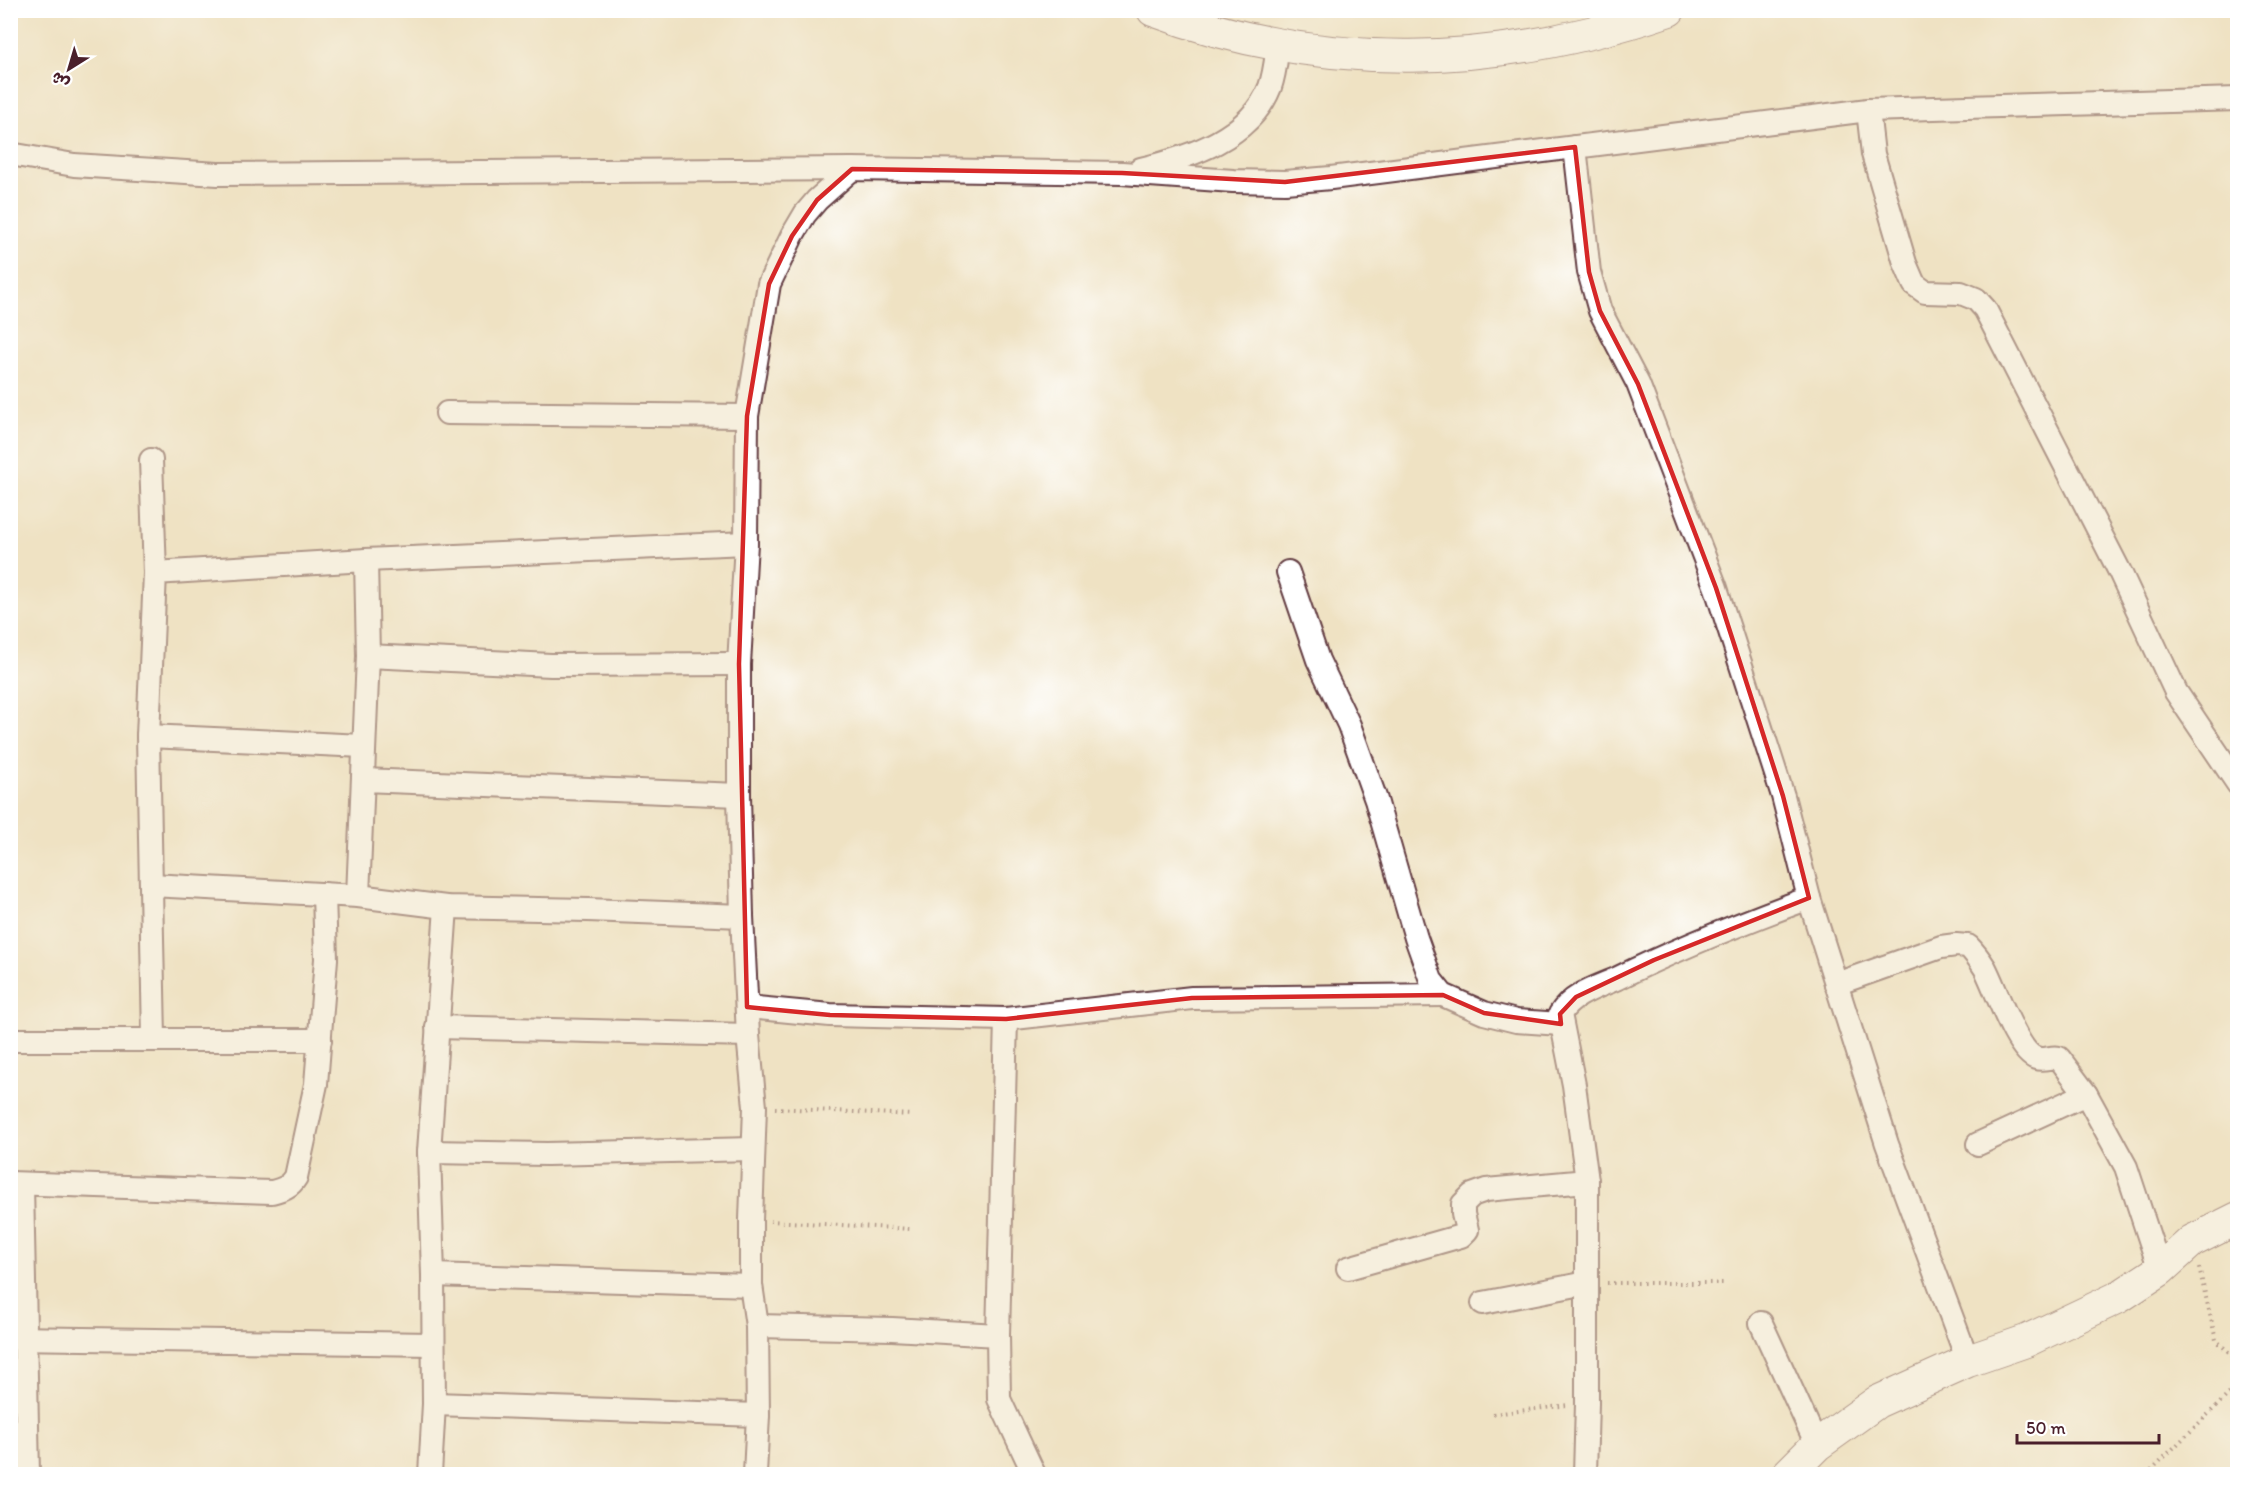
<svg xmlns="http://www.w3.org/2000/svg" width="2248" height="1485" viewBox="0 0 2248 1485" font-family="Itim,'Playpen Sans Arabic',sans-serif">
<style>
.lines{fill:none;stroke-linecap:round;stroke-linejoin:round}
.street-casing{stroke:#633c42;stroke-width:26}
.secondary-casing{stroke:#633c42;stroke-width:34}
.path{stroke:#633c42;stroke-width:4;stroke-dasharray:1.5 4.5;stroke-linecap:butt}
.street{stroke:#fff;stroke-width:22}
.secondary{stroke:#fff;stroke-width:32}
.marked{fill:none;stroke:#d62828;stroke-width:4.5;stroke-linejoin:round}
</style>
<rect width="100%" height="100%" fill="#fff"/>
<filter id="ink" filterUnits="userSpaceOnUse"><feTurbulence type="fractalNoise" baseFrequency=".0167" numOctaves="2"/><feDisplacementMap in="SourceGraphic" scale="12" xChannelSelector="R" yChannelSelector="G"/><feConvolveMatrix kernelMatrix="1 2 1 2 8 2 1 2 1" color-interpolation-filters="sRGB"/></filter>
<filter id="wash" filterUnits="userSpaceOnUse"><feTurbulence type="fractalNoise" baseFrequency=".008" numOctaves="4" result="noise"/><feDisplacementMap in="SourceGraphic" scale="24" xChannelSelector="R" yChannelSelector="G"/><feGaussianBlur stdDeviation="1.35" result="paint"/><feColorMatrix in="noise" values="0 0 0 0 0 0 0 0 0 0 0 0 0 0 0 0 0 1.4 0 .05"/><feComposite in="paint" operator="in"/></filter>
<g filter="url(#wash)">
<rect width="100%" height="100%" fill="#efe2c3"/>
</g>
<g filter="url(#ink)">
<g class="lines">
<g class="street-casing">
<g id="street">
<path d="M 1868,110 L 1873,154 L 1905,263 L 1914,284 L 1925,292 L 1961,293 L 1976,299 L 1985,309 L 2120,572 L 2176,692 L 2238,784"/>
<path d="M 1575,147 L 1589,272 L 1600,311 L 1638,384 L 1716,588 L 1783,796 L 1809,898 L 1887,1144 L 1968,1361"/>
<path d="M 10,154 L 74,165 L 218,174 L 852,169 L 1122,173 L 1233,181 L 1285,182 L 1331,178 L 1868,110 L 2238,99"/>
<path d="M 1141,169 C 1190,157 1250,138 1270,87 C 1275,73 1276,59 1278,45"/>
<path d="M 447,413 L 747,416"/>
<path d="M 151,460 L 155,573 L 148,736 L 154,1039"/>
<path d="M 1288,572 L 1318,660 L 1349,725 L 1376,800 L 1416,938 L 1431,980 L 1443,995 L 1484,1013 L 1516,1021 L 1561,1024"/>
<path d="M 155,573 L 366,560 L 746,543"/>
<path d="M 368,656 L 551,665 L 739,664"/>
<path d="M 148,736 L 363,746"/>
<path d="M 363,780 L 739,795"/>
<path d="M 151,885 L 358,896 L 446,907 L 588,910 L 742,916"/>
<path d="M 358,896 L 368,656 L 366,560"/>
<path d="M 1836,984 L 1941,947 L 1956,945 L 1968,946 C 1975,953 1980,960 1985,968 C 1995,987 2017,1052 2036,1058 C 2044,1061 2051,1056 2059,1058 L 2086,1094 L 2126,1167 L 2160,1270"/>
<path d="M 747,1007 L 830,1015 L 1006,1019 L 998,1335"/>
<path d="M 1006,1019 L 1192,998 L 1443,995"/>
<path d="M 437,1027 L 748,1035"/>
<path d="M 10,1040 L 320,1040"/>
<path d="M 1978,1144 L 2086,1094"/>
<path d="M 429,1152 L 547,1154 L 753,1149"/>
<path d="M 10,1183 L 272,1192 C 283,1189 290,1187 296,1177 L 316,1084 L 326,959 L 324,894"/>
<path d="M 22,1185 L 28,1474"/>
<path d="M 1348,1268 L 1461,1236 L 1467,1230 L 1463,1214 L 1463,1204 L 1472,1195 L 1486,1190 L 1587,1181"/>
<path d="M 433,1275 L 751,1285"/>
<path d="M 1483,1303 L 1587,1283"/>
<path d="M 1761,1323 L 1817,1445"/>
<path d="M 757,1326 L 892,1329 L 998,1335 L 999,1399 L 1034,1474"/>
<path d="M 10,1338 L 433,1344"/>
<path d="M 434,1404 L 758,1415"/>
<path d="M 430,1474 L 434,1404 L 433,1275 L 429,1152 L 446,907"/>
<path d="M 755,1474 L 758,1415 L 757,1326 L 751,1285 L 751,1220 L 755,1107 L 748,1035 L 742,916 L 739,795 L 739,664 L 746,543 L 747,416 L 769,284 L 792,236 L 805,214 L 817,200 L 852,169"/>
<path d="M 1585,1474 L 1587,1403 L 1587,1181 L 1574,1085 L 1560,1014 C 1572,994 1598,987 1618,978 C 1680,947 1744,922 1809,898"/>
</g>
</g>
<g class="secondary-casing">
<g id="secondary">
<path d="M 1153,10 C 1323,74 1499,68 1669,10"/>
<path d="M 1788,1474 L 1817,1445 L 1877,1402 L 1968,1361 L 2026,1341 L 2119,1297 L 2160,1270 L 2192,1241 L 2238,1218"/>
</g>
</g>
<g class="path">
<path d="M 775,1108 L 912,1115"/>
<path d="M 770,1221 L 910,1229"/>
<path d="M 2199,1268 L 2216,1340 L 2238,1361"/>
<path d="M 1607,1283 L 1723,1283"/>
<path d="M 1493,1414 L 1569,1405"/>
<path d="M 2147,1474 L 2238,1385"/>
</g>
<use href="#street" class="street"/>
<use href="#secondary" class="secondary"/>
</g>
</g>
<path d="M0 0H2248V1485H0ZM 1575,147 L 1589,272 L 1600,311 L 1638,384 L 1716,588 L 1783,796 L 1809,898 L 1654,960 L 1576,997 L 1560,1014 L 1561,1024 L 1484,1013 L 1443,995 L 1192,998 L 1006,1019 L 830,1015 L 747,1007 L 739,664 L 747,416 L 769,284 L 792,236 L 817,200 L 852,169 L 1122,173 L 1285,182 Z" fill="#efe2c3" fill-opacity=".55" fill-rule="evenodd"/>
<path class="marked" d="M 1575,147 L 1589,272 L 1600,311 L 1638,384 L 1716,588 L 1783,796 L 1809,898 L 1654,960 L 1576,997 L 1560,1014 L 1561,1024 L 1484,1013 L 1443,995 L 1192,998 L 1006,1019 L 830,1015 L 747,1007 L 739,664 L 747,416 L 769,284 L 792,236 L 817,200 L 852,169 L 1122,173 L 1285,182 Z"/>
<rect width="2248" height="1485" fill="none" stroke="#fff" stroke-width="36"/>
<g transform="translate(69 69) rotate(217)" stroke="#ffffff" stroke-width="4.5" paint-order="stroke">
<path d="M0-4.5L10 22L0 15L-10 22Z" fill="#4a1f2b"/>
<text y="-9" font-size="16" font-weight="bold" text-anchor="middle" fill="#4a1f2b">ش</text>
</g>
<path d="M2017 1434v9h142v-9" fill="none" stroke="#4a1f2b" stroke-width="3"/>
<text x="2026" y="1434" font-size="18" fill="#4a1f2b" stroke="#ffffff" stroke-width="4.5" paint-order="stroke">50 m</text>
</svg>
